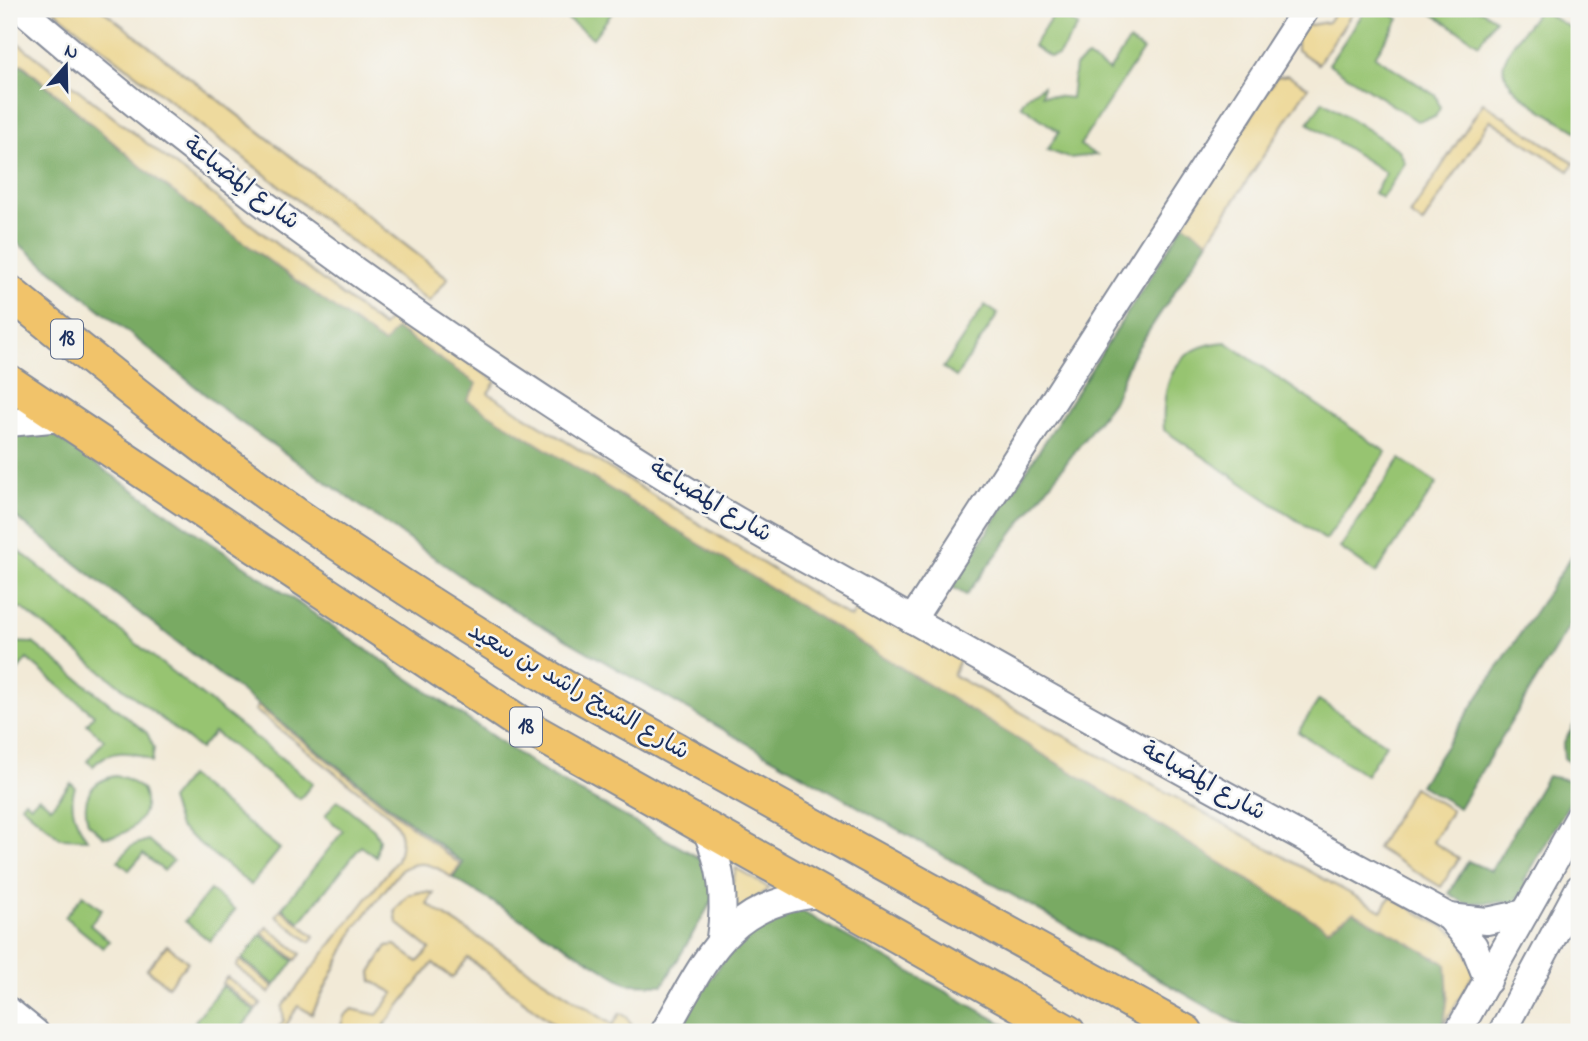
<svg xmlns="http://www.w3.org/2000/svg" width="1588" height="1041" viewBox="0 0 1588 1041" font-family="'Indie Flower','Playpen Sans Arabic',sans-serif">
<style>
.green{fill:#97c471;stroke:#597a68;stroke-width:2}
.forest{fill:#79aa63;stroke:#4a6c60;stroke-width:2}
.sand{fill:#eeda9e;stroke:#84847e;stroke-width:2}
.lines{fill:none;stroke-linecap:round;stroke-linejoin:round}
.minor-casing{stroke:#868c9a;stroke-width:30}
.major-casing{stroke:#868c9a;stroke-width:37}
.minor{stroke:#fff;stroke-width:26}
.major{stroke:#f1c36a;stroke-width:33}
.labels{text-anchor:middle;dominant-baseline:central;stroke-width:5;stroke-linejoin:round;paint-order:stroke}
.shield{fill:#f6f6f2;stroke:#5d6b8a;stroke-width:2}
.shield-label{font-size:23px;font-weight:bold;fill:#1b2f5e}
.street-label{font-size:24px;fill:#1b2f5e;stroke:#f6f6f2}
</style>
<rect width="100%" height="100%" fill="#f6f6f2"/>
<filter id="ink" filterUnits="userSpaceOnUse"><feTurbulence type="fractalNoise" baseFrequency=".0143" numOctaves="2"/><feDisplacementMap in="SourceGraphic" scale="14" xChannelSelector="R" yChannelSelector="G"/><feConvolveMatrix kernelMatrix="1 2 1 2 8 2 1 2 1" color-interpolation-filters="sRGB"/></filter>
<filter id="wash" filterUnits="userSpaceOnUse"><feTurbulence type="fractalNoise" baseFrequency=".00686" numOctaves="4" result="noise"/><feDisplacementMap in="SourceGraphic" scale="28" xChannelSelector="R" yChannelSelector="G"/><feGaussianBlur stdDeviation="1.57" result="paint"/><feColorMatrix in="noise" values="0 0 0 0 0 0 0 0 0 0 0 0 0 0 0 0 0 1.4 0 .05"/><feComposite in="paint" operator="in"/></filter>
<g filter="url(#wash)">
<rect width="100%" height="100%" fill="#f2ead7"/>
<g class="green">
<path d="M 554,9 L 615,9 L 593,38 Z"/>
<path d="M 1366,9 L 1383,9 L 1399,19 L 1375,56 L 1436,96 L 1440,108 L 1435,117 L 1417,121 L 1329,64 Z"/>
<path d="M 1425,9 L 1479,9 L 1495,19 L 1479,44 Z"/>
<path d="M 1539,9 L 1579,33 L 1579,133 C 1559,119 1497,90 1504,63 C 1509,45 1529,25 1539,9 Z"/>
<path d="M 1056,11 L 1078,26 L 1058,56 L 1050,57 L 1033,46 Z"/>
<path d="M 1129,41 L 1143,50 L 1080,145 L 1096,155 L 1069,158 L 1047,150 L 1059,132 L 1021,105 L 1027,96 L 1043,86 L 1042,95 L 1071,98 L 1075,66 L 1088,57 L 1109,71 Z"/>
<path d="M 1323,101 L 1399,150 L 1405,163 L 1382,198 L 1374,193 L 1386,173 L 1308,123 Z"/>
<path d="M 985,305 L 998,314 L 956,377 L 943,368 Z"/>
<path d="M 1226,342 L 1386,452 L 1326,540 L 1164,430 C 1161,383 1174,345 1226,342 Z"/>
<path d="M 1400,459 L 1437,483 L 1376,573 L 1340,548 Z"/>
<path d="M 9,543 L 313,783 L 300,799 L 214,732 L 200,749 L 23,609 L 9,609 Z"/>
<path d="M 9,642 L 33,643 L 147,733 L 154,748 L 152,762 C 133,749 108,749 93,766 L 87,761 L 104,740 L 87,724 L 94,715 L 27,659 L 18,670 L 9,662 Z"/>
<path d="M 1319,700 L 1386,744 L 1366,775 L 1298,732 Z"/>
<path d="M 115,776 L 125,778 L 142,789 C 154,815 129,838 104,837 L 88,823 C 81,799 90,781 115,776 Z"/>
<path d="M 189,776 L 280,849 L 251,885 L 179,827 L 170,800 Z"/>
<path d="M 71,783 L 75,787 C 68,806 76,823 87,839 L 60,838 L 21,805 L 25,800 L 31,805 L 39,797 L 51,807 Z"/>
<path d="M 337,800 L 374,829 L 379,839 L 376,857 L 361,846 L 300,922 L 282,908 L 343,831 L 325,816 Z"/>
<path d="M 148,840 L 173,861 L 164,871 L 143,854 L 129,870 L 118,861 L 131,846 Z"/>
<path d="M 210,890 L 235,910 L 210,941 L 185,921 Z"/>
<path d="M 83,895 L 102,910 L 90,925 L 109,941 L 103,948 L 65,917 Z"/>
<path d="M 261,935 L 294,961 L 275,985 L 242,959 Z"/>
<path d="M 222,986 L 255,1011 L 238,1032 L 209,1032 L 195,1021 Z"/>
</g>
<g class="forest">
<path d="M 21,64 L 157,180 L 383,343 L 396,329 L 478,384 L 468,400 C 753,579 1041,752 1327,928 L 1354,912 L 1446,964 C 1447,986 1451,1013 1439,1032 L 1254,1032 L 1236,1023 L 488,595 L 233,417 L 9,236 L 9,66 Z"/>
<path d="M 1184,224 L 1208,241 L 1131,358 L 1114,400 L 966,595 L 952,587 Z"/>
<path d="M 45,429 L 549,775 L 698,857 L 710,874 L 713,899 L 663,985 L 628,984 L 453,878 L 463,863 L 9,512 L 9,439 Z"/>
<path d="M 1579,545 L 1579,610 L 1459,808 L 1420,785 Z"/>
<path d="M 1579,716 L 1579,766 L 1573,766 L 1564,758 L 1563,744 Z"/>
<path d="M 1547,776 L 1569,780 L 1577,790 L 1524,881 L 1527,884 L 1516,902 L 1464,903 L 1449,893 L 1468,861 L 1491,871 Z"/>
<path d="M 785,902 L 1018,1032 L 691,1032 L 679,1026 L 737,939 Z"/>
</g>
<g class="sand">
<path d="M 52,9 L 101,9 L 448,278 L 429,302 Z"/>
<path d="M 1337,9 L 1355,9 L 1318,64 L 1297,50 L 1297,37 L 1304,26 L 1328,22 Z"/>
<path d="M 9,36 L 383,327 L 393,313 L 496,381 L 488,393 L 851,618 L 860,603 L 961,657 L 953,675 L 1382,911 L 1390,897 L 1460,936 L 1474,973 L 1444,1025 L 1448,995 L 1446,964 L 1354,912 L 1328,929 C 1041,752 752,579 467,400 L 477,384 L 396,329 L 384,344 L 157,180 L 22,64 L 9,66 Z"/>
<path d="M 1288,75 L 1308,87 L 1208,241 L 1184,224 L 1276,77 Z"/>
<path d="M 1483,103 L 1574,163 L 1569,171 L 1490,120 L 1423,223 L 1410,215 Z"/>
<path d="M 258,706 L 461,865 L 451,877 C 435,865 420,858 401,870 L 355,928 L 312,1014 L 298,1006 L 282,1032 L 275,1032 L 284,1020 L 282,1007 L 397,860 C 403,841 403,832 390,816 L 255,710 Z"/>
<path d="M 1413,787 L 1452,810 L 1433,842 L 1459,858 L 1441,887 L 1377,848 Z"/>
<path d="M 736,868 L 769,888 L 724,923 Z"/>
<path d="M 420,892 L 434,893 L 427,904 L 613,1025 L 620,1013 L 627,1017 L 635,1032 L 564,1032 L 468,958 L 452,978 L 433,963 L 379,1032 L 339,1032 L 344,1016 L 352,1009 L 377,1015 L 394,993 L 372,981 L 371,972 L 387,946 L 395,945 L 418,962 L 430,949 L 397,923 L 395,910 L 408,895 Z"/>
<path d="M 281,909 L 314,936 L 310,942 L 276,916 Z"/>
<path d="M 267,927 L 301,954 L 296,960 L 262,933 Z"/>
<path d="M 167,945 L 188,962 L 168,986 L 147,969 Z"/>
<path d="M 240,960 L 274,987 L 269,993 L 236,966 Z"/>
<path d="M 227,977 L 261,1004 L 256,1010 L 222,983 Z"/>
</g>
</g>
<g filter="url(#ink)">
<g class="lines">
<g class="minor-casing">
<g id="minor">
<path d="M 21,9 C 231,190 461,352 698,497 C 761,536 826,570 890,607 C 1075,713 1262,815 1449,917 L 1474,946 L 1488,981"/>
<path d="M 9,423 L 61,418"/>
<path d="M 912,620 L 1306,9"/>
<path d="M 706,830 C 722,867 726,898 720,938"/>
<path d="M 1449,917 L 1487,921 L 1525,913"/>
<path d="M 9,1011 L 35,1032"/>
<path d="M 664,1032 C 706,960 727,901 821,894"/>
<path d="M 1458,1032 L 1579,817"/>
<path d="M 1502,1032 L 1579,888"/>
</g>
</g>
<g class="major-casing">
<g id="major">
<path d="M 9,292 C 104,369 199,446 298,516 C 385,576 475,633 566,688 L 1186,1032"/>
<path d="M 9,382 L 523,725 L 1068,1032"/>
</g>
</g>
<use href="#minor" class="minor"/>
<use href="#major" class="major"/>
</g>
</g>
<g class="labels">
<g class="shield">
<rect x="51" y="319.5" width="32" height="39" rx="5"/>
<rect x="510" y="707.5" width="32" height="39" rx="5"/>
</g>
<g class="shield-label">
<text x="67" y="339">18</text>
<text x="526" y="727">18</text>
</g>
<g class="street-label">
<text transform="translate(241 184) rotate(37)">شارع المِضباعة</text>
<text transform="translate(710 502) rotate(31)">شارع المِضباعة</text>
<text transform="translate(578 692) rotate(30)">شارع الشيخ راشد بن سعيد</text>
<text transform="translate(1203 782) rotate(29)">شارع المِضباعة</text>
</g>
</g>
<rect width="1588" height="1041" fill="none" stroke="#f6f6f2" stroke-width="35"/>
<g transform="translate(66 66) rotate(20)" stroke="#f6f6f2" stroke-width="5" paint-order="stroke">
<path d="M0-5L12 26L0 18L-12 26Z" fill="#1b2f5e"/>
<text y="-10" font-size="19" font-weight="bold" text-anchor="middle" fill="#1b2f5e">N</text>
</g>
</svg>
